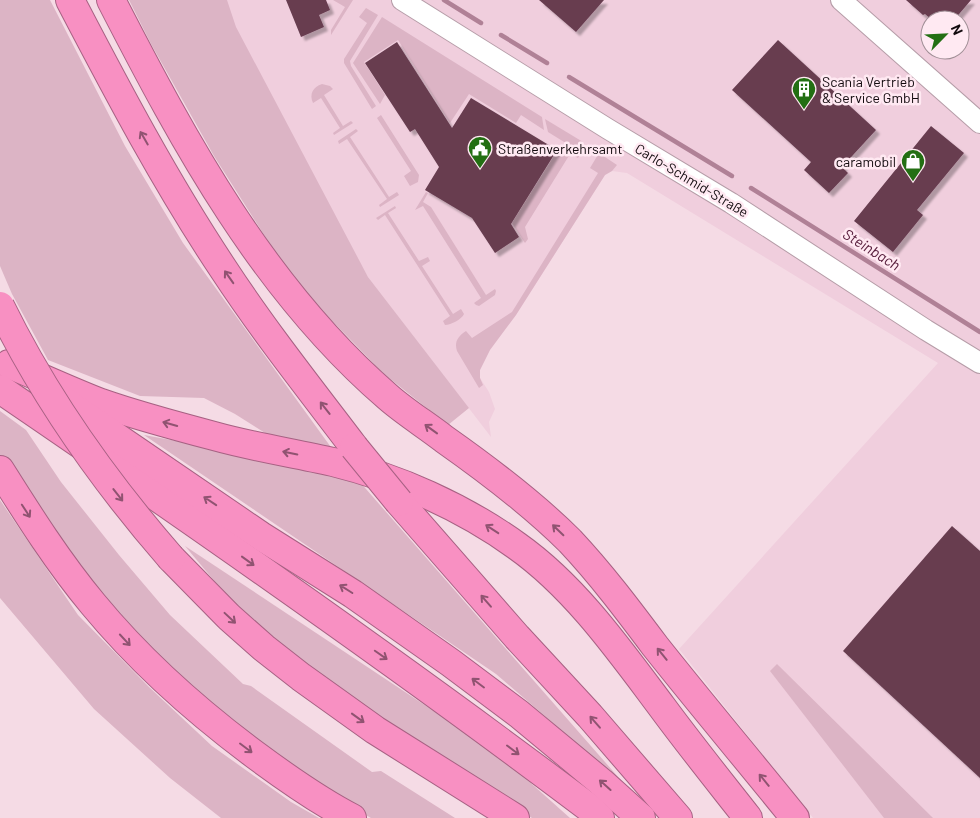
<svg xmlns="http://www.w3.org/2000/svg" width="980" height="818" viewBox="0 0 980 818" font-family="Barlow,sans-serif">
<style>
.built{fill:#f0cedd;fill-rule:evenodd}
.green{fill:#dcb4c5}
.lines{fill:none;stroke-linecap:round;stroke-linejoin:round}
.stream{stroke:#b08196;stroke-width:4.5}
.building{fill:#673d50;filter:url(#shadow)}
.minor-casing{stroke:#b69da8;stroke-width:22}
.highway-casing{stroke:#a76183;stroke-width:30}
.minor{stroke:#fff;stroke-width:20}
.highway{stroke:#f890c2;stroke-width:28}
.highway-bridge-casing{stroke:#a76183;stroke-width:30;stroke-linecap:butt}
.highway-bridge{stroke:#f890c2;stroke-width:28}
.oneway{stroke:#905371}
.labels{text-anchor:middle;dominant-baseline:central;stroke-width:5;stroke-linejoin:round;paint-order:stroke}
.poi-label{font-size:14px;fill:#11090d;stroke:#ffe9f2;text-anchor:start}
.street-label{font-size:14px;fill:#11090d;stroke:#ffe9f2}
.water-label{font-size:15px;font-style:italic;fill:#561b3a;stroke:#ffe9f2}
</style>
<defs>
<filter id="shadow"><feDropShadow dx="4" dy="4" stdDeviation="1" flood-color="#0004"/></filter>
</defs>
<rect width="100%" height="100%" fill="#f5dbe5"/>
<path class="built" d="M 210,0 L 980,0 L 980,818 L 813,818 L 679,649 L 938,363 L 627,173 L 612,171 L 605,175 L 516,315 L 490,349 L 485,360 L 480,370 L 480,378 L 489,392 L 495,409 L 489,422 L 491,437 L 368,277 ZM 930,20 L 960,20 L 960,50 L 930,50 Z"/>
<g class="green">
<path d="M 0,0 L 50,0 L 125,146 L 183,243 L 333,450 L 273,438 L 235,414 L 204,398 L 140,396 L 48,360 L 12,294 L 0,266 Z"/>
<path d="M 129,0 L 227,0 L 236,27 L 368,277 L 469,408 L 448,425 L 384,374 L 294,282 L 214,156 L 151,44 Z"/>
<path d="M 333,0 L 353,0 L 331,35 L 331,30 L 345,7 Z"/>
<path d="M 366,8 L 378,15 L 350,61 L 351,66 L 376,106 L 372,109 L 344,63 L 344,59 L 367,23 L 359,17 Z"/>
<path d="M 382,17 L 542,117 L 544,130 L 521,115 L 516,123 L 469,94 L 450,123 L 398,40 L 364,62 L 385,95 L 380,104 L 353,63 Z"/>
<path d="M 322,84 L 330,86 L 333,89 L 324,95 L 343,126 L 351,121 L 353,123 L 334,135 L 333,133 L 340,128 L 321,98 L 313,103 C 309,94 313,87 322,84 Z"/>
<path d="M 381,115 L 419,175 L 418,182 L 410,186 L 404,176 L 411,171 L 377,118 Z"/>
<path d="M 545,119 L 583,142 L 577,150 L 548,132 Z"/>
<path d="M 356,129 L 358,131 L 350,137 L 389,197 L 397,192 L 399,195 L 380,207 L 379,205 L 387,199 L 347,139 L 339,144 L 338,141 Z"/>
<path d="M 561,145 L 579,156 L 578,158 L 570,154 L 525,227 L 528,239 L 525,243 L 512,223 Z"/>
<path d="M 599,153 L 617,165 L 612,171 L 605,175 L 516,315 L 490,350 L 480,370 L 480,378 L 483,385 L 479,388 L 457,351 C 454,342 458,336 466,331 L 472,338 L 512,312 L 598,173 L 590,168 Z"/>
<path d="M 426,192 L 428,193 L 423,202 L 431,207 L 486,295 L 495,289 L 496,291 L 495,295 L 479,306 L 476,305 L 474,303 L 481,298 L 423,206 L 415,210 Z"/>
<path d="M 395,206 L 396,208 L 388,213 L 419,261 L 428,257 L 430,261 L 422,266 L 453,314 L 461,309 L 464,314 C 462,319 451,325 445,325 L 443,321 L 450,316 L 385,215 L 378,220 L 376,218 Z"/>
<path d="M 0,411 L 26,430 L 61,482 L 119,555 L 170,615 L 243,684 L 251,686 L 372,772 L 381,771 L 455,818 L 371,818 L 286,769 L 228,723 L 107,609 L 0,457 Z"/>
<path d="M 144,435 L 352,473 L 626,786 L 496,674 Z"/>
<path d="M 0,500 L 78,615 L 149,687 L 212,746 L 291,802 L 319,818 L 221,818 L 170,778 L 94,709 L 0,598 Z"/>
<path d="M 185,546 L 497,753 L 570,818 L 532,818 L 404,737 L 288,653 L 232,602 Z"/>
<path d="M 777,664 L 933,818 L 884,818 L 770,671 Z"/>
</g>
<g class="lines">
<g class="stream">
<path d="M 444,0 L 481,23"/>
<path d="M 501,35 L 547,63"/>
<path d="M 569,77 L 732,176"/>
<path d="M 751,188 L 980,332"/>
</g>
</g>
<g class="building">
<path d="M 286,0 L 326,0 L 330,10 L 319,15 L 324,27 L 301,37 Z"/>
<path d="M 539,0 L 604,0 L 576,32 Z"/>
<path d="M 906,0 L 971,0 L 954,20 L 932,20 L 925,14 L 923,15 Z"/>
<path d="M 778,40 L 876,130 L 842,167 L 848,173 L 829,193 L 804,170 L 811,162 L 732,90 Z"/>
<path d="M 397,42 L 452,128 L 471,98 L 557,150 L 511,224 L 519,237 L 495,253 L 472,218 L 425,190 L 439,167 L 415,129 L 410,132 L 365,63 Z"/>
<path d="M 931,126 L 964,153 L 917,210 L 923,215 L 893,252 L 854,221 Z"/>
<path d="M 952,526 L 980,551 L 980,778 L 843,651 Z"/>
</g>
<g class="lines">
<g class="minor-casing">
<g id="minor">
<path d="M 402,0 L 608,129 L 731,203 L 926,330 L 980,363"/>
<path d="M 841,0 L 980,123"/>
</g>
</g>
<g class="highway-casing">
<g id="highway">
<path d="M 70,0 C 118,92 166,183 224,270 C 264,331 310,389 354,447"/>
<path d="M 111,0 C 185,144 264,290 388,397 C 405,412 426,425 444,439 C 488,470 532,503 570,541 C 601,574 628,610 655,646 C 701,704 749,761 795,818"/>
<path d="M 9,364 C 40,377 70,391 101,403 C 138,416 176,426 214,436 C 253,447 294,453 333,462 C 398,478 463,507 517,546 C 575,587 620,651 662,707 C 690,745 719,781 748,818"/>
<path d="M 0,389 C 198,524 396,662 588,807 L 600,818"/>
<path d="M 59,398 L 261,536 L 353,594 L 451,663 L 519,714 L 601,782 L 641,818"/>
<path d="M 0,470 C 29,516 58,562 93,604 C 140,661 195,710 254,754 C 285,777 317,800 352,818"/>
<path d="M 399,502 L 517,637 L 590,716 L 678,818"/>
<path d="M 171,558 L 229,617 L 264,648 L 301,677 L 375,730 L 515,818"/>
</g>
</g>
<use href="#minor" class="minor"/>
<use href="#highway" class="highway"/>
<g class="highway-bridge-casing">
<g id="highway-bridge">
<path d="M 0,306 C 45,398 104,481 171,558"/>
<path d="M 354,447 L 399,502"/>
</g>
</g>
<use href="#highway-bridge" class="highway-bridge"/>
</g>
<defs><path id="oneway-shaft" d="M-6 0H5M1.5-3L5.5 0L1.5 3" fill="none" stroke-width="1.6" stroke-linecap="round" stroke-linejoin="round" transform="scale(1.25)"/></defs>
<g class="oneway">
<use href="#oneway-shaft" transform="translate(144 138) rotate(-120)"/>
<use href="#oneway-shaft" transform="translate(229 277) rotate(-125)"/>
<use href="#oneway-shaft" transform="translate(325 408) rotate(-128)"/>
<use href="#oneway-shaft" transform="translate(170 424) rotate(-164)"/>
<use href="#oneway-shaft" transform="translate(431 429) rotate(-144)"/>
<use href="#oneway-shaft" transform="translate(290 453) rotate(-168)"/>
<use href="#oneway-shaft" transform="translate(118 495) rotate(52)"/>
<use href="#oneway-shaft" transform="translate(210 501) rotate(-146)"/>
<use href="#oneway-shaft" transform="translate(26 511) rotate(57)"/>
<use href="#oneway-shaft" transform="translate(492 529) rotate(-147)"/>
<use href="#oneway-shaft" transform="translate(558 530) rotate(-136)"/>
<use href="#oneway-shaft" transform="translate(248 561) rotate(36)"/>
<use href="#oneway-shaft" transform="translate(346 589) rotate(-148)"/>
<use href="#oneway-shaft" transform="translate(486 601) rotate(-131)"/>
<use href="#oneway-shaft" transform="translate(230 618) rotate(43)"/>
<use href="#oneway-shaft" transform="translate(125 640) rotate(47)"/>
<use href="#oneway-shaft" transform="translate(662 654) rotate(-129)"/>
<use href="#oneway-shaft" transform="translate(381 655) rotate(35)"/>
<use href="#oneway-shaft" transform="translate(478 683) rotate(-143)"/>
<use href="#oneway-shaft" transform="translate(358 718) rotate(36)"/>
<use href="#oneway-shaft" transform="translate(595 722) rotate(-131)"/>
<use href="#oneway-shaft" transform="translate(246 748) rotate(37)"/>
<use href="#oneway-shaft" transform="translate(513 750) rotate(37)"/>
<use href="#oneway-shaft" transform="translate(764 780) rotate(-129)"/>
<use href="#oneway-shaft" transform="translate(605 785) rotate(-138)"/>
</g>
<defs>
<g id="building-pin" transform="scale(1.25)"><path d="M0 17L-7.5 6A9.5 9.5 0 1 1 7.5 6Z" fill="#236f13" stroke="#ffe9f2"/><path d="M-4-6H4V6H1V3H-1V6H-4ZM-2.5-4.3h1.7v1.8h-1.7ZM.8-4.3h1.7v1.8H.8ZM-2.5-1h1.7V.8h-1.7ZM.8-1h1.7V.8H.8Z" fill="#fff"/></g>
<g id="civic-pin" transform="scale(1.25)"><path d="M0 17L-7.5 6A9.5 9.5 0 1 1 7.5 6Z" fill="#236f13" stroke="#ffe9f2"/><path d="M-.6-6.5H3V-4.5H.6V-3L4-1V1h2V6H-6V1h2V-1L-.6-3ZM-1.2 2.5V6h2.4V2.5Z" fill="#fff"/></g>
<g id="shop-pin" transform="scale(1.25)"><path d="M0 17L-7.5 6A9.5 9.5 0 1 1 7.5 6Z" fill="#236f13" stroke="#ffe9f2"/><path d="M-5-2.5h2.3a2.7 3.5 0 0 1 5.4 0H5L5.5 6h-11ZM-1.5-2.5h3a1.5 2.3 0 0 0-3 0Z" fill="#fff"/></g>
</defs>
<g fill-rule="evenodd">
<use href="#building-pin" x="804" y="89"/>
<use href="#civic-pin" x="480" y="148"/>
<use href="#shop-pin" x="913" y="161"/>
</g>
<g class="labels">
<g class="poi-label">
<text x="822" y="81">Scania Vertrieb<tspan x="822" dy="16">&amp; Service GmbH</tspan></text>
<text x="498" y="148">Straßenverkehrsamt</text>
<text x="896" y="161" text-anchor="end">caramobil</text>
</g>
<g class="street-label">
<text transform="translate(692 180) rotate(31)">Carlo-Schmid-Straße</text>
</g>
<g class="water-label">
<text transform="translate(872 249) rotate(32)">Steinbach</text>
</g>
</g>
<g transform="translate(945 35) rotate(66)"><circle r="24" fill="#ffe9f2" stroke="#a08f96"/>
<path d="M0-4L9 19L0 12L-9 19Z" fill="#236f13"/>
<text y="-8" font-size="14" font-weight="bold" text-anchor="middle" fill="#11090d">N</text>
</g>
</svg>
